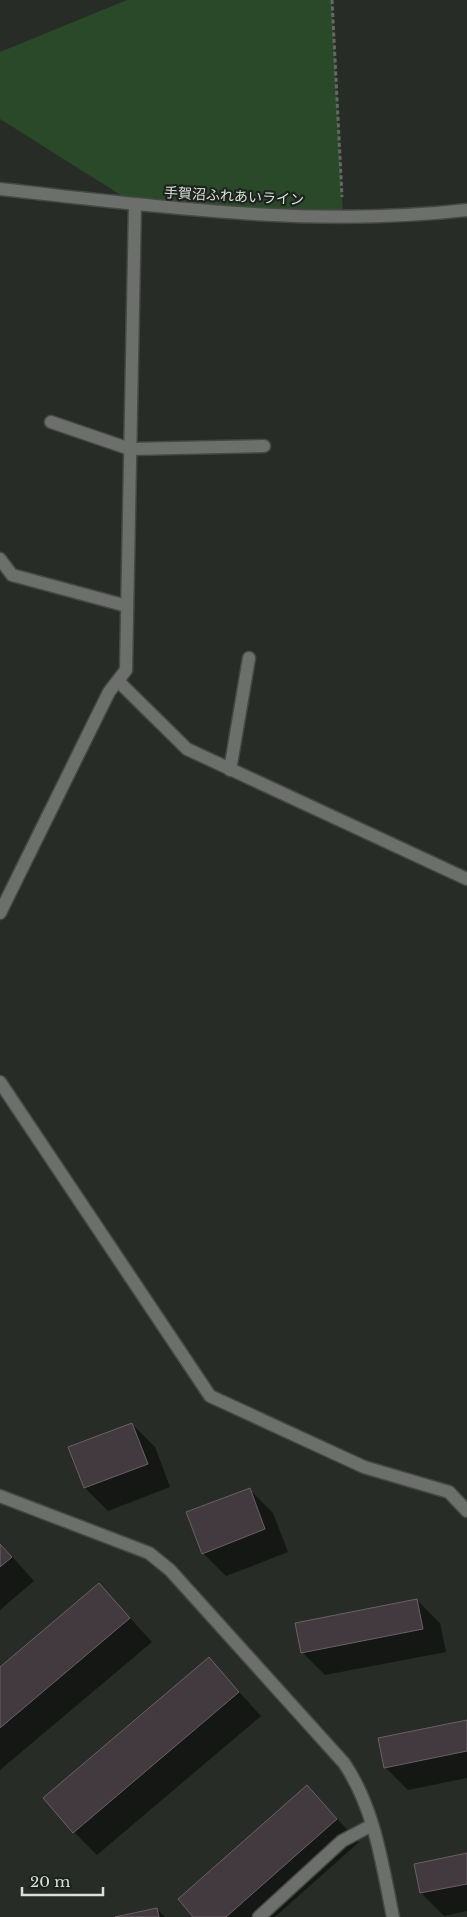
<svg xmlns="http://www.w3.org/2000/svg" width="467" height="1917" viewBox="0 0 467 1917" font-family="'Libre Baskerville','Noto Sans JP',serif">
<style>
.green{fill:#2a4928}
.shadow{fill:#0007}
.building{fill:#423a3e;stroke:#6b6166}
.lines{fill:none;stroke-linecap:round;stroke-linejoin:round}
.minor-casing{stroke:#444943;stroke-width:15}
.path{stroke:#656964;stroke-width:3;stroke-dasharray:4 2.5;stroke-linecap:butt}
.minor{stroke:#6c6f6b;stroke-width:12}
.labels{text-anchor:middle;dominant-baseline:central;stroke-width:4.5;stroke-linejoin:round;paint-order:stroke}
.street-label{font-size:14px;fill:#dbdfdb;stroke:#1d231d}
</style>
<rect width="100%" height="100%" fill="#272c26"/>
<path class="green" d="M 127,0 L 332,0 L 343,216 L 135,204 L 0,119 L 0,52 Z"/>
<g class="shadow">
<path d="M 132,1424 L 155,1447 L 170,1487 L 108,1511 L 85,1488 Z"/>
<path d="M 250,1490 L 273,1513 L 288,1552 L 226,1576 L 203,1553 Z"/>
<path d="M 0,1543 L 34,1581 L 0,1610 Z"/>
<path d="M 99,1584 L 152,1642 L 0,1770 L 0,1669 Z"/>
<path d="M 417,1600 L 440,1623 L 446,1652 L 325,1675 L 302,1652 Z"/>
<path d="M 209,1659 L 261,1716 L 97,1855 L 74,1832 Z"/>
<path d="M 467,1722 L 467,1778 L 408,1790 L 385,1767 Z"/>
<path d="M 307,1787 L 359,1842 L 275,1917 L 195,1917 Z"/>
<path d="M 467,1854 L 467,1911 L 444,1916 L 421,1893 L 415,1864 Z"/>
<path d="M 157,1909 L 165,1917 L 120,1917 Z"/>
</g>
<g class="building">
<path d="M 132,1423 L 148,1464 L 84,1488 L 68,1447 Z"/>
<path d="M 250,1488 L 265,1529 L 202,1554 L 186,1512 Z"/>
<path d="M 0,1544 L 12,1557 L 0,1567 Z"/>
<path d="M 99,1583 L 130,1618 L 0,1728 L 0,1667 Z"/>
<path d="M 417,1599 L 423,1629 L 301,1653 L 295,1623 Z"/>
<path d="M 209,1657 L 239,1692 L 73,1833 L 43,1798 Z"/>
<path d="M 467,1720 L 467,1751 L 384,1768 L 378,1738 Z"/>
<path d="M 307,1785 L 337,1819 L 226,1917 L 193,1917 L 178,1899 Z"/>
<path d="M 467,1853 L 467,1884 L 420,1893 L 414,1864 Z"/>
<path d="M 157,1908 L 159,1917 L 115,1917 Z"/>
</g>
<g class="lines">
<g class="minor-casing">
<g id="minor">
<path d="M 0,189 C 154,206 312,228 467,210"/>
<path d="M 51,422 L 130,449 L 264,446"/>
<path d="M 0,559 L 12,575 L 127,606"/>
<path d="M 118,681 L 187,749 L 467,879"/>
<path d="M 230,770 L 249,658"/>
<path d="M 0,913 L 109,692 L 126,670 L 135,204"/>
<path d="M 0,1082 L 210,1396 L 364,1467 L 449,1492 L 467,1511"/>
<path d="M 0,1496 L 149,1553 L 170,1570 L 344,1763 C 375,1809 382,1864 393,1917"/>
<path d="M 259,1917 L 342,1841 L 372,1825"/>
</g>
</g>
<path class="path" d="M 332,0 L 342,197"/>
<use href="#minor" class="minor"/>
</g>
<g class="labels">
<g class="street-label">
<text transform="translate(234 196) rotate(3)">手賀沼ふれあいライン</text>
</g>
</g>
<path d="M22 1887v8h81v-8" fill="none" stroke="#dbdfdb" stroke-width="2.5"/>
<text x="30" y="1887" font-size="15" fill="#dbdfdb" stroke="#1d231d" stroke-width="4" paint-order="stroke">20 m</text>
</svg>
